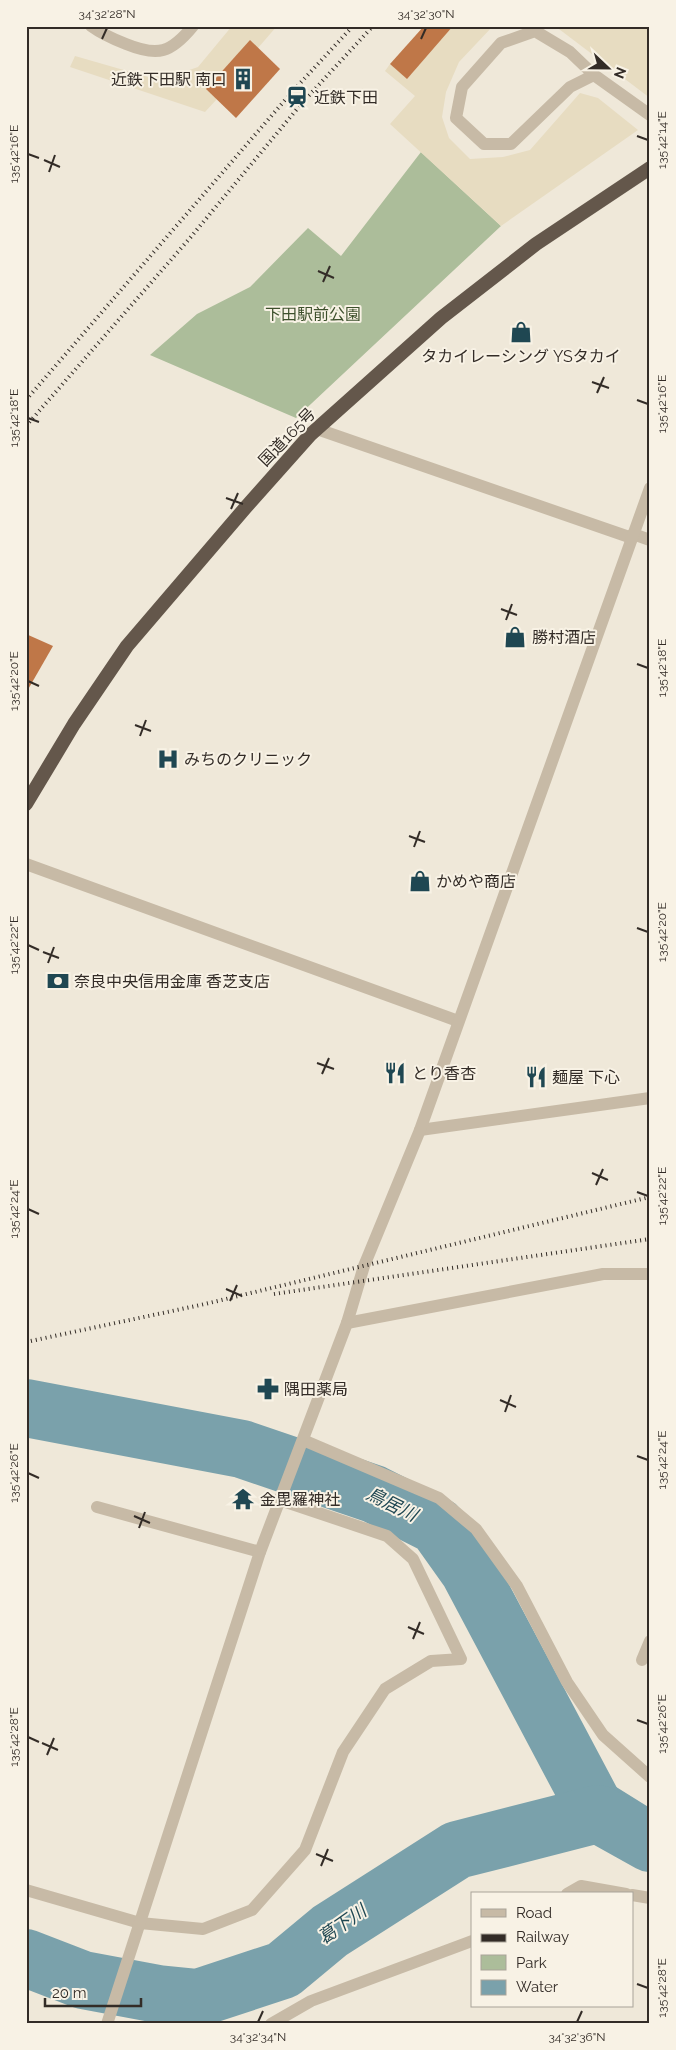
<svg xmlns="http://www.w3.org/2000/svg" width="676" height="2050" viewBox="0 0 676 2050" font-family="Raleway,'Noto Sans JP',sans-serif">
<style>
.green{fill:#acbd9a}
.plaza{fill:#e7dcc1}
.water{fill:#7aa1ab}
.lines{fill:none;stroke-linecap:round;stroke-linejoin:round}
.river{stroke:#7aa1ab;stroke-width:58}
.building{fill:#bf7748}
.minor{stroke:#c7baa6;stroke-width:12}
.trunk{stroke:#64574b;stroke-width:14}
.rail{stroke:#332c27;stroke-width:4;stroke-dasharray:1 4;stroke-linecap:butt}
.ticks{fill:none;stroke:#332c27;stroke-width:2}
.labels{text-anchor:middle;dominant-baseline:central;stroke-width:4;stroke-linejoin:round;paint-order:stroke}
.poi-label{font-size:16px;fill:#332c27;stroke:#f8f2e5;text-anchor:start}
.park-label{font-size:16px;fill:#3d502c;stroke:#f8f2e5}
.street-label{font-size:16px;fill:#332c27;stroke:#f8f2e5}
.water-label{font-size:18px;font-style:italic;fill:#1f4752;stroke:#f8f2e5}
.neatline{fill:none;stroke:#332c27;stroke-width:2}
.ticks-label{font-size:12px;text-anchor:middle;fill:#332c27}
</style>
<rect width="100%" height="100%" fill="#efe8d9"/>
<path class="green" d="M 421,152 L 501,226 L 296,418 L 150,355 L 197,314 L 250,287 L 308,228 L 341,256 Z"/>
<g class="plaza">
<path d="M 232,26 L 277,26 L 258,48 L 250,41 L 206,88 L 217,99 L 205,112 L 70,67 L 75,56 L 148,77 L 172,76 L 198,67 Z"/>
<path d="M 451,26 L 493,26 L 459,62 L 446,92 L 442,117 L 449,138 L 470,159 L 503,157 L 530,150 L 580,93 L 598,98 L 638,130 L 501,226 L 390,124 L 415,96 L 385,71 L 390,64 L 407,78 Z"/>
<path d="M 555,26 L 650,26 L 650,98 Z"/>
</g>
<path class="water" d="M 605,1780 L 650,1808 L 650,1863 L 610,1839 L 572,1835 L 566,1791 Z"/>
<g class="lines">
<g class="river">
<path d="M 26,1408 L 242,1449 L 374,1494 L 437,1526 L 469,1571 L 598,1814"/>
<path d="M 26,1958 L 83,1980 L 158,1994 L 198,1998 L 283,1970 L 330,1931 L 457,1850 L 598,1814 L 650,1843"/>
</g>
</g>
<g class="building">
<path d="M 424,26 L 453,26 L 407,79 L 390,64 Z"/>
<path d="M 250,40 L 280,69 L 236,118 L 206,89 Z"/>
<path d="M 26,634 L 53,646 L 26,693 Z"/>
</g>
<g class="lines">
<g class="minor">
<path d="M 91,26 C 102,34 113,39 126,44 C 158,57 171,53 193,26"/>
<path d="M 594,75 L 570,87 L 511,144 L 484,144 L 456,118 L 462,87 L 501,43 L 535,31 L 570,52 L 594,75 L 650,115"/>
<path d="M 317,429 L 632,538"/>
<path d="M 633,534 L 650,540"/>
<path d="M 26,864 L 458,1021"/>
<path d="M 420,1130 L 650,1098"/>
<path d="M 347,1323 L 603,1274 L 650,1274"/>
<path d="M 303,1440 L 439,1498 L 476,1529 L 517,1586 L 567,1682 L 603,1735 L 650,1777"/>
<path d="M 97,1507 L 260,1552"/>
<path d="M 642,1660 L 650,1641"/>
<path d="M 26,1890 L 140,1923 L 203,1929 L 252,1910 L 305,1850 L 343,1752 L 385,1689 L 431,1661 L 461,1659 L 413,1559 L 387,1536 L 280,1500"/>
<path d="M 567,1894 L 581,1886 L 626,1894"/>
<path d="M 632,1895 L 650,1898"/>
<path d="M 107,2024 L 260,1552 L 347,1323 L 364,1266 L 420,1130 L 650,488"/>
<path d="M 271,2024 L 311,2001 L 472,1941"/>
</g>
<path class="trunk" d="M 26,804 L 74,724 L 127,646 L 246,507 L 310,435 L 441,318 L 536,244 L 650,168"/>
<g class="rail">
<path d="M 26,400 L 292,92 L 353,26"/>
<path d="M 26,426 L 190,238 L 302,103 L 373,26"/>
<path d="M 274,1294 L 650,1239"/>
<path d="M 26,1342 L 205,1304 L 650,1197"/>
</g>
</g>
<path class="ticks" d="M 102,39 L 107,28M 421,39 L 426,28M 637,136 L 648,140M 28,154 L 39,158M 44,160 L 60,167M 49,172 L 55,155M 318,271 L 334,278M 323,282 L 330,266M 592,382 L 609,388M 597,393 L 604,377M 637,400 L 648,404M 28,418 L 39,422M 226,498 L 243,504M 231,509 L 238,493M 501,609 L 517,615M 506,620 L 512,604M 637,664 L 648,668M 28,681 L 39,686M 135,725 L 151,731M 140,736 L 146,720M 409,836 L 425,842M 414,847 L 420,831M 637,928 L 648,932M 28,945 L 39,950M 43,952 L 59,958M 48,963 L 54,947M 317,1063 L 334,1069M 322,1074 L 329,1058M 592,1173 L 608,1180M 596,1185 L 603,1169M 637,1192 L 648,1196M 28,1209 L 39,1214M 226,1289 L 242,1296M 230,1301 L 237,1285M 500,1400 L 516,1407M 505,1412 L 511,1395M 637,1456 L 648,1460M 28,1473 L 39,1478M 134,1516 L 150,1523M 139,1528 L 145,1512M 408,1627 L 424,1634M 413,1639 L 420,1622M 637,1720 L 648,1724M 28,1737 L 39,1742M 42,1743 L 58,1750M 47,1755 L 54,1738M 316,1854 L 333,1861M 321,1866 L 328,1849M 637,1984 L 648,1988M 258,2022 L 263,2011M 577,2022 L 582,2011"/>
<defs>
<g id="building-bare" transform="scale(1.725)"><path d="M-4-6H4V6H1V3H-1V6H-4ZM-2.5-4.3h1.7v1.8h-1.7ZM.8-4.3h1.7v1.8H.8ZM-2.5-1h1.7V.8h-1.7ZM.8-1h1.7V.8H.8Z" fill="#1f4752" stroke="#f8f2e5" stroke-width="2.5" paint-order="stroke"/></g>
<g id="station-bare" transform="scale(1.725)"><path d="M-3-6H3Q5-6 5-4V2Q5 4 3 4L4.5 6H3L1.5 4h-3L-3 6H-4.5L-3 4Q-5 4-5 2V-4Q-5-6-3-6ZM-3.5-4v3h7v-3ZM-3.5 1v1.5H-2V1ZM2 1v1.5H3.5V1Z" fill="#1f4752" stroke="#f8f2e5" stroke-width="2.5" paint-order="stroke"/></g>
<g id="shop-bare" transform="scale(1.725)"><path d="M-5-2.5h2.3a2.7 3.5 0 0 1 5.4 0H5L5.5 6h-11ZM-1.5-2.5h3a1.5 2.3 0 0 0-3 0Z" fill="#1f4752" stroke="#f8f2e5" stroke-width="2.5" paint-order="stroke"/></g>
<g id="hospital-bare" transform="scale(1.725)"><path d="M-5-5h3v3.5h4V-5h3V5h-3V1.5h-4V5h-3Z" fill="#1f4752" stroke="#f8f2e5" stroke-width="2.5" paint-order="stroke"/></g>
<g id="bank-bare" transform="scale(1.725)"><path d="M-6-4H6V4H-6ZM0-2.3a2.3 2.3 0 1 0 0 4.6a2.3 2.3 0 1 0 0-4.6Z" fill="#1f4752" stroke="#f8f2e5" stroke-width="2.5" paint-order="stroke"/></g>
<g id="restaurant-bare" transform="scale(1.725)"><path d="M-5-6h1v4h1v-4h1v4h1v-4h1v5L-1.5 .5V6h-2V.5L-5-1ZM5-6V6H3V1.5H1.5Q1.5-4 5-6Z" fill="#1f4752" stroke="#f8f2e5" stroke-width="2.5" paint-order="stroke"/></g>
<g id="pharmacy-bare" transform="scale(1.725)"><path d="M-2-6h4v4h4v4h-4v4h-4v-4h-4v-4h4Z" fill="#1f4752" stroke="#f8f2e5" stroke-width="2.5" paint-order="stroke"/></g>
<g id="temple-bare" transform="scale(1.725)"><path d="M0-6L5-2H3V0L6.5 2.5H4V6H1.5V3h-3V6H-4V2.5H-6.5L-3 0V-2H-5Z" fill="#1f4752" stroke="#f8f2e5" stroke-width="2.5" paint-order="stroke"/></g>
</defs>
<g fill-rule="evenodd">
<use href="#building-bare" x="243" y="79"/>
<use href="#station-bare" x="297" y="97"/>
<use href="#shop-bare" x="521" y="332"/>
<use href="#shop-bare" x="515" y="637"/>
<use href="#hospital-bare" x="168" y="759"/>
<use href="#shop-bare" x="420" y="881"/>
<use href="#bank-bare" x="58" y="981"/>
<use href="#restaurant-bare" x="395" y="1073"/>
<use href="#restaurant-bare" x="536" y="1077"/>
<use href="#pharmacy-bare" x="268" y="1389"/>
<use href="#temple-bare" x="243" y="1499"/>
</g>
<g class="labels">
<g class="poi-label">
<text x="227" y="79" text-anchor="end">近鉄下田駅 南口</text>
<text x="314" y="97">近鉄下田</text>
<text x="521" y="356" text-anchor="middle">タカイレーシング YSタカイ</text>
<text x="532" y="637">勝村酒店</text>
<text x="184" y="759">みちのクリニック</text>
<text x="436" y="881">かめや商店</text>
<text x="74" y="981">奈良中央信用金庫 香芝支店</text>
<text x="412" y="1073">とり香杏</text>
<text x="552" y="1077">麺屋 下心</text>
<text x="284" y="1389">隅田薬局</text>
<text x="260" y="1499">金毘羅神社</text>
</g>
<g class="park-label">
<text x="313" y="314">下田駅前公園</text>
</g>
<g class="street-label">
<text transform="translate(287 437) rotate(-46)">国道165号</text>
</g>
<g class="water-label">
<text transform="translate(392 1504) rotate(26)">鳥居川</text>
<text transform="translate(342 1924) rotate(-35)">葛下川</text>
</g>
</g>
<rect width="676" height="2050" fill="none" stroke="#f8f2e5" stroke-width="55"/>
<rect x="471" y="1892" width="162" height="115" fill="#f8f2e5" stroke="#a9a399"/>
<rect x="481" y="1909" width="25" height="8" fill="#c7baa6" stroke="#a9a399"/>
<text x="516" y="1918" font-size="15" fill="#332c27">Road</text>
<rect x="481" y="1934" width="25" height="8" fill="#332c27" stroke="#a9a399"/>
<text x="516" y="1942" font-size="15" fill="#332c27">Railway</text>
<rect x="481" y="1955" width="25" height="15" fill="#acbd9a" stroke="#a9a399"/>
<text x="516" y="1968" font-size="15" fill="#332c27">Park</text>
<rect x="481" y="1980" width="25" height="15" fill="#7aa1ab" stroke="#a9a399"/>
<text x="516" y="1992" font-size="15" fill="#332c27">Water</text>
<g transform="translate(608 68) rotate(112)" stroke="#f8f2e5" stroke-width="4" paint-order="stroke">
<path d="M0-4L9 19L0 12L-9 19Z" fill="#332c27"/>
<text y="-8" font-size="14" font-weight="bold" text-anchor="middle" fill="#332c27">N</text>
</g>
<path d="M45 1998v8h96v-8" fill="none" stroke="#332c27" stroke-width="2.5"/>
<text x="52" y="1998" font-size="15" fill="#332c27" stroke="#f8f2e5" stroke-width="4" paint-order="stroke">20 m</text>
<rect x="28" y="28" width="620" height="1994" class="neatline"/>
<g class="ticks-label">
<text x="107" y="18">34°32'28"N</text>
<text x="426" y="18">34°32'30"N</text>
<text transform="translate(662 140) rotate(-90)" y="4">135°42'14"E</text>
<text transform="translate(14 154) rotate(-90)" y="4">135°42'16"E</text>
<text transform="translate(662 404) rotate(-90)" y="4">135°42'16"E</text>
<text transform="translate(14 418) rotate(-90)" y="4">135°42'18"E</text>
<text transform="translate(662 668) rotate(-90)" y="4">135°42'18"E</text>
<text transform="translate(14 681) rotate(-90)" y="4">135°42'20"E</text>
<text transform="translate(662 932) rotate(-90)" y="4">135°42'20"E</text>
<text transform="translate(14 945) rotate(-90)" y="4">135°42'22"E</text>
<text transform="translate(662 1196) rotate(-90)" y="4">135°42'22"E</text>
<text transform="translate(14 1209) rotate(-90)" y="4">135°42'24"E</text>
<text transform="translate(662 1460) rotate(-90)" y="4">135°42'24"E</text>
<text transform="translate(14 1473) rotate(-90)" y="4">135°42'26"E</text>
<text transform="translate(662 1724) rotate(-90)" y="4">135°42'26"E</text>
<text transform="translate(14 1737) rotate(-90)" y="4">135°42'28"E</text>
<text transform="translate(662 1988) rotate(-90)" y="4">135°42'28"E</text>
<text x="258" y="2041">34°32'34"N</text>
<text x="577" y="2041">34°32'36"N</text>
</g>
</svg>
